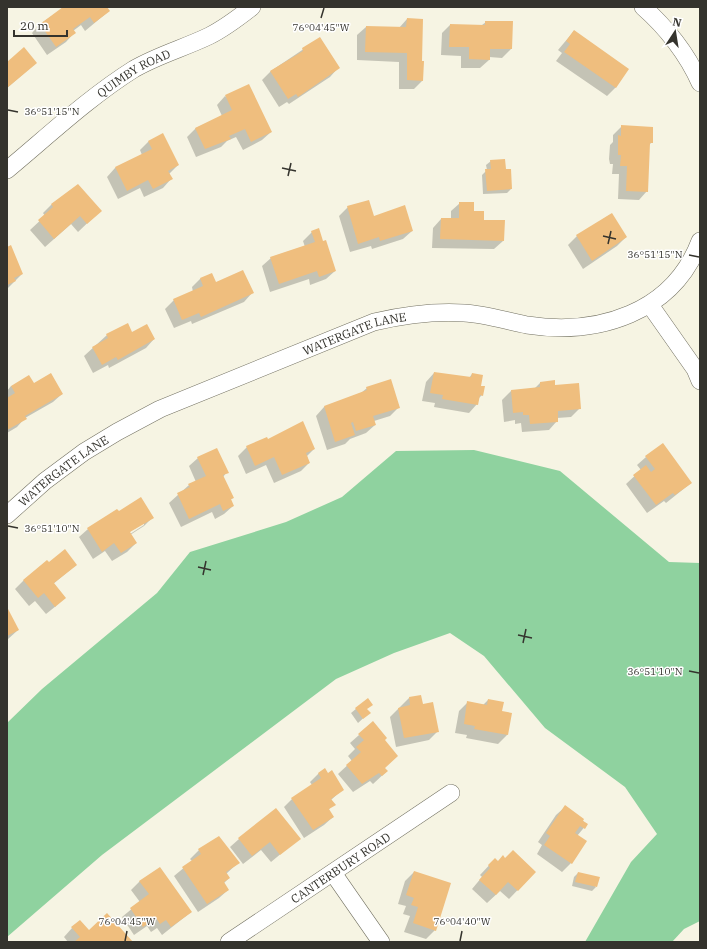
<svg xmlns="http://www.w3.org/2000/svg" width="707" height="949" viewBox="0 0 707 949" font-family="'IBM Plex Serif',serif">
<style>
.water{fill:#8fd29f}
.shadow{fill:#0003;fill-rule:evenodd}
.building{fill:#efbe7e}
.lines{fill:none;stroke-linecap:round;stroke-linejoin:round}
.minor-casing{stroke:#727061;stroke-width:18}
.minor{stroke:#fff;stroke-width:17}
.ticks{fill:none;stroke:#34332d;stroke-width:1.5}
.labels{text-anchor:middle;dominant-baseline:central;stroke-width:3;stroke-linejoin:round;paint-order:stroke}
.street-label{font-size:12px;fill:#34332d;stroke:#fff}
.ticks-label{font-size:10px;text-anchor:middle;fill:#34332d;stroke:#fff;stroke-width:3;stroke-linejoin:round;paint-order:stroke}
</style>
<rect width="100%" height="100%" fill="#f6f4e3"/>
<path class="water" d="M 474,450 L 560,471 L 669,562 L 700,563 L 700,921 L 684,929 L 672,942 L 585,942 L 631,862 L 657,834 L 625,787 L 545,728 L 484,656 L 450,633 L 394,653 L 336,679 L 102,855 L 7,937 L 7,723 L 42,689 L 157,593 L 190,552 L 286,522 L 342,497 L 396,451 Z"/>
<g class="shadow">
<path d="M 65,7 L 106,7 L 109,11 L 85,31 L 81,25 L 73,31 L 74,33 L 66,42 L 47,55 L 32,33 L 40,24 Z"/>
<path d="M 407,19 L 420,62 L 422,81 L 414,89 L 399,89 L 399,62 L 357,60 L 357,35 L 366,27 L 399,28 Z"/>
<path d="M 486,22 L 511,49 L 502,58 L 489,57 L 489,60 L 480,68 L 461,68 L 461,56 L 441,55 L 442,33 L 450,25 L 482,25 Z"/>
<path d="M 574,31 L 616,87 L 607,96 L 556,61 L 562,53 L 558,50 Z"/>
<path d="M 320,38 L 338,68 L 330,77 L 289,104 L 287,102 L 279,107 L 262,80 L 271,71 Z"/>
<path d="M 7,63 L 36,63 L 7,88 Z"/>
<path d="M 225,96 L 271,132 L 262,140 L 243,150 L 236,137 L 227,141 L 221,147 L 196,157 L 187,137 L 196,128 L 222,116 L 217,105 Z"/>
<path d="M 622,126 L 652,142 L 649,145 L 647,191 L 639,200 L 618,199 L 619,174 L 612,174 L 613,164 L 610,164 L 609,159 L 610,145 L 613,142 L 613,135 Z"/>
<path d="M 162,135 L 178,165 L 169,174 L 171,179 L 163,188 L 144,197 L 140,188 L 118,199 L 107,177 L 115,168 L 142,155 L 140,150 L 148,142 Z"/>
<path d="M 491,161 L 505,170 L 511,189 L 507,193 L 483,194 L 482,175 L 487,170 L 486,165 Z"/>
<path d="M 78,185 L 100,211 L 78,232 L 71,224 L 45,247 L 30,230 L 45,216 L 43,213 L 51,205 Z"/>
<path d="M 460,203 L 473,212 L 503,241 L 494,249 L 432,248 L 433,228 L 441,219 L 451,219 L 451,211 Z"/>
<path d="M 348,207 L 373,217 L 412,231 L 403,239 L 372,249 L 371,246 L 350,252 L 339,216 Z"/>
<path d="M 611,214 L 626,237 L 617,246 L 583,269 L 568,245 L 577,236 Z"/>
<path d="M 312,232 L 335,271 L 326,279 L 310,285 L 309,279 L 270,292 L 262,266 L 271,258 L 305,247 L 303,241 Z"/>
<path d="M 7,248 L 22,274 L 7,289 Z"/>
<path d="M 211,274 L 215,283 L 252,293 L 244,302 L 192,324 L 191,321 L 174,328 L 165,309 L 174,300 L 193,292 L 192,287 L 200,279 Z"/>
<path d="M 132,333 L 154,339 L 146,348 L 109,368 L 108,365 L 93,373 L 84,356 L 107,335 Z"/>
<path d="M 434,373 L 469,378 L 472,374 L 480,387 L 482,395 L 478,399 L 477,404 L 469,413 L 434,407 L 435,403 L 422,401 L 426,382 Z"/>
<path d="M 540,383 L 555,386 L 580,408 L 571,417 L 557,418 L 557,421 L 549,430 L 522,432 L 521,423 L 515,424 L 515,420 L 504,422 L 502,400 L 511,391 L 534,389 Z"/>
<path d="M 34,385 L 62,394 L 53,402 L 25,418 L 17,427 L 7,433 L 7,391 L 11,386 Z"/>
<path d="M 367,388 L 399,407 L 390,416 L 374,421 L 375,425 L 366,433 L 350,439 L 345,444 L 327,450 L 316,416 L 324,407 L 361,393 Z"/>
<path d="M 267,440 L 314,449 L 307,456 L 309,463 L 301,471 L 274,483 L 266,465 L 246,474 L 238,456 L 247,447 Z"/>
<path d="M 646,457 L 691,483 L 666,503 L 664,501 L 647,513 L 626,484 L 641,470 L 637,465 Z"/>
<path d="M 198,458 L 227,472 L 223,477 L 233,498 L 230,500 L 233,506 L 224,514 L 215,519 L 212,512 L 181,527 L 169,503 L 189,485 L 196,482 L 189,466 Z"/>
<path d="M 119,513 L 152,518 L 144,526 L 130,535 L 136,543 L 127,552 L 112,561 L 105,551 L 93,559 L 79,537 L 88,529 ZM 144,523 L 144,525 L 127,536 L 126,534 Z"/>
<path d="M 49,563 L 76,565 L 53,584 L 56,606 L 46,614 L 35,601 L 29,606 L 15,589 L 24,580 Z"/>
<path d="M 7,609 L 18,630 L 7,640 Z"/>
<path d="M 409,698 L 422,706 L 438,731 L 429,740 L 396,747 L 390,717 Z"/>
<path d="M 368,699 L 366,709 L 369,713 L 358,723 L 351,713 Z"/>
<path d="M 488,700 L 501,712 L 511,714 L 507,735 L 498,744 L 466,738 L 467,735 L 455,733 L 459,711 L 468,702 L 483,705 Z"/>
<path d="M 359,735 L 383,740 L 384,768 L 387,771 L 373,784 L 370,781 L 353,792 L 338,774 L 352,761 L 348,756 L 355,749 L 350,743 Z"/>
<path d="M 319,773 L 343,789 L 331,800 L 334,804 L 328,810 L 333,817 L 324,825 L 304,838 L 284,807 L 292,799 L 312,785 L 310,782 Z"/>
<path d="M 565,807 L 587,824 L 577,836 L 571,863 L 562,872 L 537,854 L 542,845 L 538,842 L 556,815 Z"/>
<path d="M 300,838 L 271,862 L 261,850 L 243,864 L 230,847 L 239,839 Z"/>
<path d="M 199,850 L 238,863 L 226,874 L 229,878 L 223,884 L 228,890 L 219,898 L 198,912 L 174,876 L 192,861 L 190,859 Z"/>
<path d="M 495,859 L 498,862 L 505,859 L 535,872 L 509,899 L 500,891 L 487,903 L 472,889 L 482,877 L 480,875 Z"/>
<path d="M 414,872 L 435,930 L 426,939 L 404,932 L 410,916 L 403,914 L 406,906 L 398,904 L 405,881 Z"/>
<path d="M 578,873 L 596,887 L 592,891 L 572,886 L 574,877 Z"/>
<path d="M 140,881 L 191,912 L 162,935 L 157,928 L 151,932 L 147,926 L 134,935 L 122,917 L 140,902 L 131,890 Z"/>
<path d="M 72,928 L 89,932 L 131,942 L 68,942 L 64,937 Z"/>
</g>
<g class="building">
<path d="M 63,7 L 107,7 L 110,11 L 94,23 L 90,17 L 73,29 L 76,33 L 56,47 L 40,24 Z"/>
<path d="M 407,18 L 423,19 L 422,61 L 424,61 L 423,81 L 407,80 L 407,53 L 365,52 L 366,26 L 406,27 Z"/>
<path d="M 485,21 L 513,21 L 512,49 L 490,49 L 490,60 L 469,59 L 469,47 L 449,47 L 450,24 L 485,25 Z"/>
<path d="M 574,30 L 629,69 L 616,88 L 564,52 L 570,44 L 566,41 Z"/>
<path d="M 320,37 L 340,68 L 298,97 L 296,94 L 288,99 L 270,71 L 303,51 L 302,48 Z"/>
<path d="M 24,47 L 37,63 L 7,88 L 7,62 Z"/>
<path d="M 249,84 L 272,132 L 251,142 L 245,129 L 229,136 L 231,139 L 205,149 L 195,128 L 232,110 L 225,95 Z"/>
<path d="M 621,125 L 653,127 L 653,143 L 650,143 L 648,192 L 626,191 L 627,166 L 620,166 L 621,155 L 618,155 L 618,135 L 621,136 Z"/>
<path d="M 163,133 L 179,165 L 168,171 L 173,179 L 153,189 L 148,180 L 127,191 L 115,167 L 152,149 L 148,141 Z"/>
<path d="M 505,159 L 506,169 L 511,169 L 512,189 L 487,191 L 485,169 L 491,169 L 490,160 Z"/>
<path d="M 78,184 L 102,211 L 87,224 L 80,216 L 54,239 L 38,220 L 53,207 L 51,204 Z"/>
<path d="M 369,200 L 374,216 L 405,205 L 413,231 L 380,241 L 379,237 L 358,244 L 347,206 Z"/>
<path d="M 459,202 L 474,202 L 474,211 L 484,211 L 484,220 L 505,220 L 504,241 L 440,239 L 441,218 L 459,218 Z"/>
<path d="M 612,213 L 627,237 L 592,261 L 576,235 Z"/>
<path d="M 319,228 L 323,241 L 326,240 L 336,271 L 319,277 L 317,271 L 279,284 L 270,257 L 315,242 L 311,231 Z"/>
<path d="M 11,245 L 23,274 L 14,278 L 16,281 L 7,285 L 7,247 Z"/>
<path d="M 243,270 L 254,293 L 201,317 L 199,313 L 182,320 L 173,299 L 203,286 L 200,278 L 212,273 L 216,282 Z"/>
<path d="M 128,323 L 132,332 L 147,324 L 155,339 L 118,360 L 116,357 L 102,365 L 92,347 L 108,338 L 106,334 Z"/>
<path d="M 434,372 L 471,377 L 472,373 L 483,375 L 481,386 L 485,386 L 483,396 L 480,395 L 478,405 L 442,399 L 443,395 L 430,393 Z"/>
<path d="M 51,373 L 63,394 L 25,416 L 27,419 L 7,430 L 7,398 L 15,393 L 11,386 L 29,375 L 34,383 Z"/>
<path d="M 391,379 L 400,408 L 373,416 L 376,425 L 356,431 L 353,422 L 351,423 L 355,435 L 335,442 L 324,406 L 367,390 L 366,387 Z"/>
<path d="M 555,380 L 555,385 L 579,383 L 581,409 L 558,411 L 558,422 L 530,424 L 529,415 L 523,415 L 523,412 L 513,413 L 511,390 L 540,387 L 540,382 Z"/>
<path d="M 303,421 L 315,449 L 306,453 L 310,463 L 282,475 L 274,457 L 255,466 L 246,446 L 267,437 L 268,439 Z"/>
<path d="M 663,443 L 692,483 L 675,495 L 673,493 L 656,505 L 633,475 L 646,465 L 651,472 L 655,469 L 645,456 Z"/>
<path d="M 217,448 L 229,473 L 223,475 L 234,498 L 231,499 L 234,506 L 223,511 L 220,504 L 189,519 L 177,493 L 190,487 L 188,484 L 206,476 L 197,457 Z"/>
<path d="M 141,497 L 154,518 L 130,532 L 137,543 L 121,553 L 114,543 L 102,552 L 87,528 L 117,509 L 119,511 Z"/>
<path d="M 65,549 L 77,565 L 54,583 L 66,598 L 55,607 L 44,593 L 38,598 L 23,580 L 47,560 L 49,562 Z"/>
<path d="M 7,607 L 19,630 L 7,636 Z"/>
<path d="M 421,695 L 423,704 L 433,702 L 439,732 L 404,738 L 398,708 L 410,705 L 409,697 Z"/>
<path d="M 368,698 L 373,705 L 367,709 L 371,713 L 363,719 L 355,708 Z"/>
<path d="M 488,699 L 504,702 L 502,711 L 512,713 L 508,735 L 474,729 L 475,726 L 464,724 L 467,701 L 487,705 Z"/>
<path d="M 373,721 L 387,738 L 385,740 L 398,756 L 385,768 L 388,771 L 382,776 L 379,773 L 362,784 L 346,765 L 361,752 L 356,747 L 364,740 L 358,734 Z"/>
<path d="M 325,768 L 328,773 L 332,770 L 344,790 L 331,799 L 336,805 L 329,809 L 334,817 L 313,830 L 291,798 L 321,778 L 318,773 Z"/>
<path d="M 565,805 L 584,819 L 583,821 L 588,824 L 585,829 L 580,826 L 575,833 L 587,841 L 572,864 L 544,845 L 550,836 L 546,833 Z"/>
<path d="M 276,808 L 301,839 L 280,855 L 270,842 L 252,856 L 238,838 Z"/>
<path d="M 219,836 L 240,863 L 226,872 L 230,878 L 224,882 L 229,890 L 207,904 L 182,867 L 201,854 L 198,849 Z"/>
<path d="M 513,850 L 536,872 L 518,891 L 508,882 L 496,895 L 479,880 L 490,868 L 488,865 L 495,858 L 498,861 L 503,855 L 505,858 Z"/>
<path d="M 160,867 L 192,912 L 171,927 L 166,920 L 160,924 L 156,918 L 143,927 L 130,908 L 149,894 L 139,881 Z"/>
<path d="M 414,871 L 451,883 L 436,931 L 413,923 L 418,907 L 411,905 L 414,898 L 406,895 Z"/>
<path d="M 578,872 L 600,877 L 597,887 L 575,882 Z"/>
<path d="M 107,913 L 133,942 L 74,942 L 80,937 L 71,927 L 80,920 L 89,930 Z"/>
</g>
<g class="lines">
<g class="minor-casing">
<g id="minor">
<path d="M 643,7 C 666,27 688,55 700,83"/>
<path id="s1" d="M 7,170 C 48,136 88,98 134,69 C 158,55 184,48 209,36 C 225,28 238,18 252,7"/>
<path d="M 650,305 L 695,369 L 700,381"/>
<path id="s2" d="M 7,515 L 45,481 L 84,452 L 117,432 L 160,409 L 374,322 C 404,315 433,311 464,313 C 485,314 506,321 527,325 C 598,336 673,313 700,241"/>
<path d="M 333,873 L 381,942"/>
<path id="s3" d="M 229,942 L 451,793"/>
</g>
</g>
<use href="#minor" class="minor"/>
</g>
<path class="ticks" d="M 321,18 L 324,8M 8,110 L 18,112M 282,168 L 296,171M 288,176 L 291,163M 603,236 L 616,239M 608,244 L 611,231M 689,255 L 699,257M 8,526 L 18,528M 198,567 L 211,570M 203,575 L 206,561M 518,635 L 532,638M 523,643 L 526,629M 689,671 L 699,673M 125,941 L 127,931M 460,941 L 462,931"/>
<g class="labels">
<g class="street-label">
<text stroke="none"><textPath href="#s1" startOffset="160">QUIMBY ROAD</textPath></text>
<text stroke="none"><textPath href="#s2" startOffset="396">WATERGATE LANE</textPath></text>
<text stroke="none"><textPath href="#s2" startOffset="72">WATERGATE LANE</textPath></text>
<text stroke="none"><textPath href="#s3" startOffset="134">CANTERBURY ROAD</textPath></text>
</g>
</g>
<g class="ticks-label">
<text x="321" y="31">76°04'45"W</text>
<text x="52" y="115">36°51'15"N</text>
<text x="655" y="258">36°51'15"N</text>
<text x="52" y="532">36°51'10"N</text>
<text x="655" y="675">36°51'10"N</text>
<text x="127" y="925">76°04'45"W</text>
<text x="462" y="925">76°04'40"W</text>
</g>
<rect width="707" height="949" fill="none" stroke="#34332d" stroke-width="16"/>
<g transform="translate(675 32) rotate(12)" stroke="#ffffff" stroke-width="3" paint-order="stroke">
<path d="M0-3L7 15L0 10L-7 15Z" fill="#34332d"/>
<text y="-6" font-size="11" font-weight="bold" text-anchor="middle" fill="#34332d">N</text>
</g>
<path d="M14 30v6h53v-6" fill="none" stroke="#34332d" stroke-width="2"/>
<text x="20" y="30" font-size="12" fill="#34332d" stroke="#ffffff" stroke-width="3" paint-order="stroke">20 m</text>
</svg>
